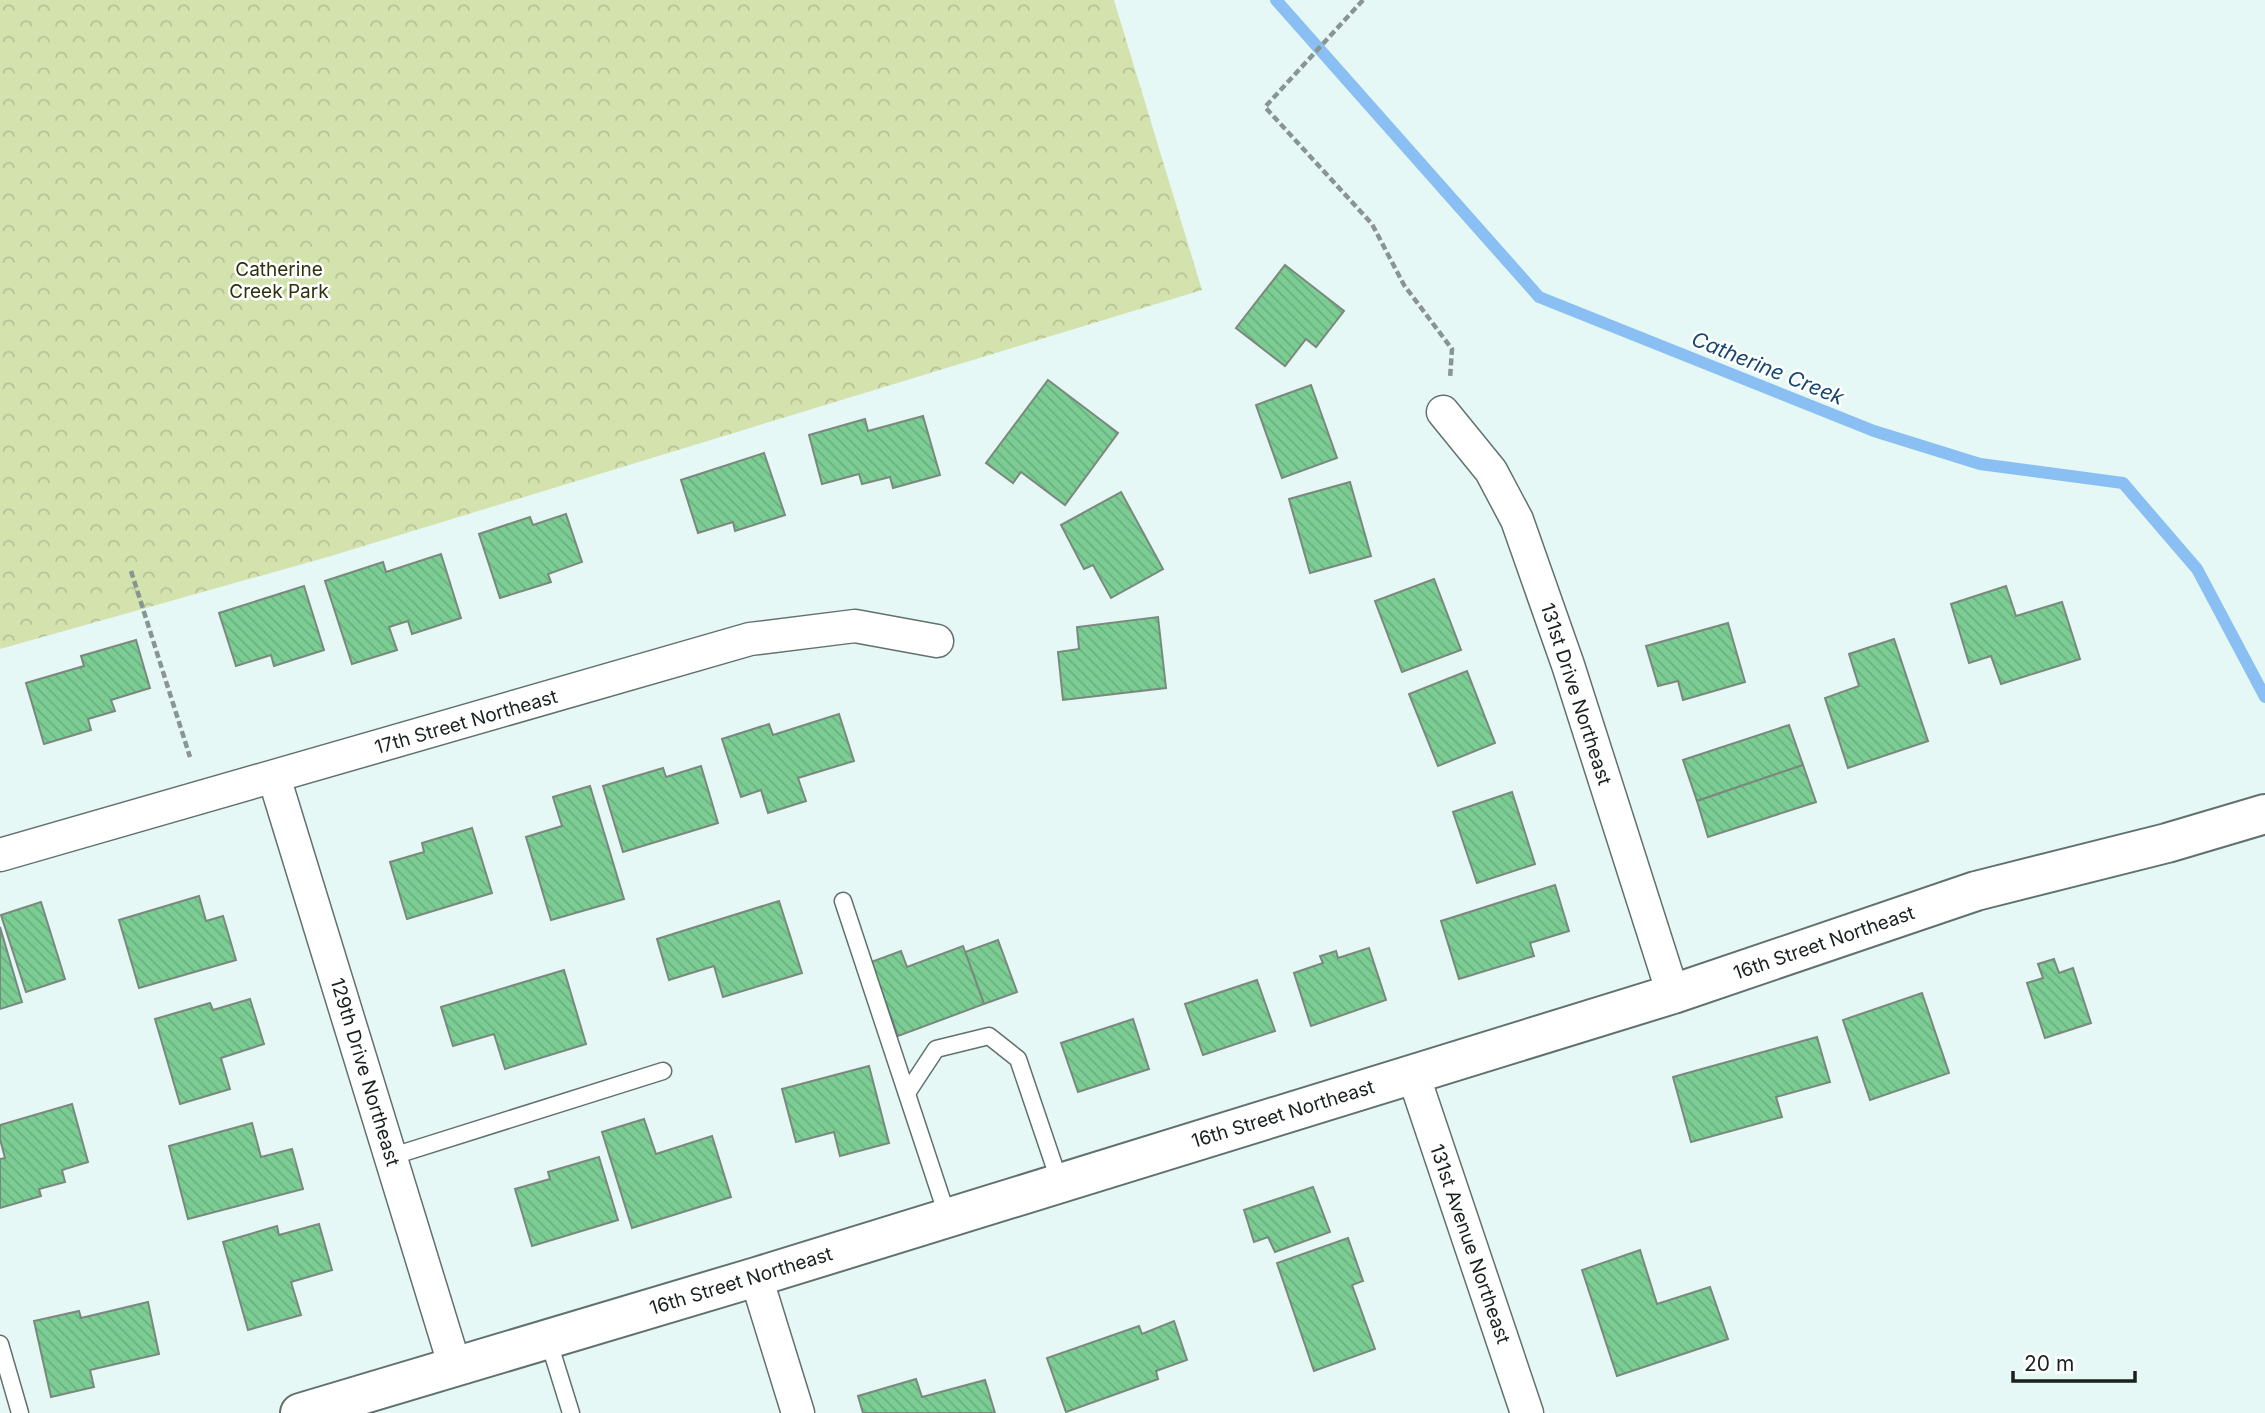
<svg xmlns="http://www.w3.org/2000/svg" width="2265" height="1413" viewBox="0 0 2265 1413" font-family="Inter,sans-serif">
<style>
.park{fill:url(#park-crowns)}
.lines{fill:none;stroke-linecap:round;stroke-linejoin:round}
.stream{stroke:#89bff2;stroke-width:12}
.building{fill:url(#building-back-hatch);stroke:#7b887e;stroke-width:2}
.lane-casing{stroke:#61716e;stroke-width:19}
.street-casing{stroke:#61716e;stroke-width:35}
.secondary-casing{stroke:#61716e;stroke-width:42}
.path{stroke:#889593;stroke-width:4.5;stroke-dasharray:7 3.5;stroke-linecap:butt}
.lane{stroke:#fff;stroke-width:16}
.street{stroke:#fff;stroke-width:32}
.secondary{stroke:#fff;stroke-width:38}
.labels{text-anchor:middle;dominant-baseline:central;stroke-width:5;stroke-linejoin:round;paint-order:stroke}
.park-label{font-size:19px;fill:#2b330e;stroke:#fff}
.street-label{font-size:19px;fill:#19201e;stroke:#fff}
.water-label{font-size:21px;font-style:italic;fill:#164771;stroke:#fff}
</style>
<defs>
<pattern id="park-crowns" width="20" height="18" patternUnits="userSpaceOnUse" patternTransform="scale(1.75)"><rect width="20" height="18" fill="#d4e3ae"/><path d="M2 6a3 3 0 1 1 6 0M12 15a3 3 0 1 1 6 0" fill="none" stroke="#b5c295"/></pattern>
<pattern id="building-back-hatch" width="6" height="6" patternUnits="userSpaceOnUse" patternTransform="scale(1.75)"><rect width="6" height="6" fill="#7bcd94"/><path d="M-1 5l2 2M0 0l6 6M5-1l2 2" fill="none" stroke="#6ab07f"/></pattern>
</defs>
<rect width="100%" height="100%" fill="#e6f8f5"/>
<path class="park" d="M 0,0 L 1114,0 L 1202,290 L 331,556 L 0,649 Z"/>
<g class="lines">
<path class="stream" d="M 1276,0 L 1539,297 L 1874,431 L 1980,464 L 2123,483 L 2197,569 L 2265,697"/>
</g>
<g class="building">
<path d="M 1285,265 L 1344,311 L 1316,347 L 1306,339 L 1285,366 L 1236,328 Z"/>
<path d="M 1048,380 L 1118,433 L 1065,505 L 1021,472 L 1013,483 L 986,463 Z"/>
<path d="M 1311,385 L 1337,458 L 1282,478 L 1256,405 Z"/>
<path d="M 923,416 L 940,475 L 893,488 L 890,477 L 862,484 L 859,474 L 822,484 L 809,435 L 865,419 L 868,431 Z"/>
<path d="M 764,453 L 785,515 L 735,531 L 733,522 L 698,533 L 681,480 Z"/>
<path d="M 1350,482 L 1371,556 L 1310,573 L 1289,499 Z"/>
<path d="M 1121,492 L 1163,569 L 1111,598 L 1093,565 L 1084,569 L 1061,525 Z"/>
<path d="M 566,514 L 582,562 L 548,574 L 551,582 L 500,598 L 479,534 L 530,517 L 533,525 Z"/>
<path d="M 441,554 L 461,618 L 412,634 L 408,621 L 389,627 L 397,650 L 352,664 L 325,581 L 383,562 L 386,572 Z"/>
<path d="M 1434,579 L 1461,650 L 1402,672 L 1375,601 Z"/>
<path d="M 304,586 L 324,650 L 274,666 L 271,655 L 236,666 L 219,613 Z"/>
<path d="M 2006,586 L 2016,616 L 2062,602 L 2080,659 L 2001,684 L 1991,656 L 1969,663 L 1951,604 Z"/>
<path d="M 1158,617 L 1166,688 L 1063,700 L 1058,652 L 1079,649 L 1077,627 Z"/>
<path d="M 1728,623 L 1745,682 L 1683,700 L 1678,681 L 1658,686 L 1646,646 Z"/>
<path d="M 1894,639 L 1928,741 L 1848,768 L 1825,698 L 1859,686 L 1849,654 Z"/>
<path d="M 136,640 L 150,688 L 111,700 L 115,711 L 88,719 L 91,730 L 44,744 L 26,683 L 84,666 L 81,656 Z"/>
<path d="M 1467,671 L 1495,743 L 1438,766 L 1409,694 Z"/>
<path d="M 839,714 L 854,761 L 798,778 L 806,801 L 768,813 L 761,790 L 741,797 L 722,739 L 769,724 L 773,735 Z"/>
<path d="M 1789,725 L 1803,765 L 1697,801 L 1683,760 Z"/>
<path d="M 1803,765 L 1816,802 L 1708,837 L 1697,801 Z"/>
<path d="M 701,766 L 718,823 L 623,852 L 603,786 L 663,768 L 666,777 Z"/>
<path d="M 590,786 L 624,899 L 551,920 L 526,837 L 562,826 L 553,797 Z"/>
<path d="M 1512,792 L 1535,864 L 1477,883 L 1453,812 Z"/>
<path d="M 472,828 L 492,893 L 407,919 L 390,862 L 424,852 L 422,843 Z"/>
<path d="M 1555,885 L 1569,931 L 1530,943 L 1534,956 L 1459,979 L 1441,921 Z"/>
<path d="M 199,896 L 206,921 L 223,916 L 236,960 L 139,988 L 119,920 Z"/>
<path d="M 779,901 L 802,973 L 723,997 L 714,966 L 669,980 L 657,939 Z"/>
<path d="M 41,902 L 65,979 L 26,992 L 1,915 Z"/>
<path d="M 0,927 L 22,1002 L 0,1009 Z"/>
<path d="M 998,940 L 1017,992 L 984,1004 L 965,952 Z"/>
<path d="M 963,946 L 984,1004 L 898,1036 L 871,962 L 901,951 L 907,967 Z"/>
<path d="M 1369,948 L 1386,1000 L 1311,1026 L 1294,973 L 1323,963 L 1320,956 L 1336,951 L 1338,958 Z"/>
<path d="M 2054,959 L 2059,973 L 2073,968 L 2091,1023 L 2045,1038 L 2027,983 L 2043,978 L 2038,964 Z"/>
<path d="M 564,970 L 586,1044 L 505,1069 L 494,1034 L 453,1046 L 441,1007 Z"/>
<path d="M 1257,980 L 1275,1031 L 1203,1055 L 1185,1004 Z"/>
<path d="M 1922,993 L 1949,1073 L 1870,1100 L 1843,1020 Z"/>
<path d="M 250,999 L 264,1044 L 221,1058 L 230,1089 L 180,1104 L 155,1019 L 210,1003 L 213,1010 Z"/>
<path d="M 1133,1019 L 1149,1069 L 1078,1092 L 1061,1043 Z"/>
<path d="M 1817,1037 L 1830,1082 L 1776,1097 L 1782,1117 L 1691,1142 L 1673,1077 Z"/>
<path d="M 869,1066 L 889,1143 L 840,1156 L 834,1132 L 796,1142 L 782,1089 Z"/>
<path d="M 72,1104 L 88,1162 L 62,1170 L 65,1182 L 39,1189 L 41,1196 L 0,1208 L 0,1159 L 5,1158 L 0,1139 L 0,1125 Z"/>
<path d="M 644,1119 L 656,1154 L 712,1136 L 731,1197 L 632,1228 L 602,1132 Z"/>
<path d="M 252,1123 L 261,1157 L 292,1149 L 303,1189 L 188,1219 L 169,1146 Z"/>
<path d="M 599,1157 L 618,1220 L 532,1246 L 515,1189 L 550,1179 L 548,1172 Z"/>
<path d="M 1313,1187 L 1330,1232 L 1275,1252 L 1268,1237 L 1254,1242 L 1244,1210 Z"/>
<path d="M 319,1224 L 332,1270 L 291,1282 L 301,1315 L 248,1330 L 223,1242 L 277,1226 L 279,1235 Z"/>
<path d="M 1348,1238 L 1363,1281 L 1352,1285 L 1375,1349 L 1314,1371 L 1277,1263 Z"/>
<path d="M 1640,1250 L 1657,1304 L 1710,1287 L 1728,1339 L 1617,1376 L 1582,1270 Z"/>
<path d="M 148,1302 L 159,1354 L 90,1370 L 94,1387 L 51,1397 L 34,1321 L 79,1311 L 81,1318 Z"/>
<path d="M 1174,1321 L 1187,1360 L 1156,1371 L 1158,1379 L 1066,1412 L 1047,1358 L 1139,1326 L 1142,1334 Z"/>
<path d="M 916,1379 L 922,1397 L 985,1380 L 995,1413 L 863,1413 L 858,1396 Z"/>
</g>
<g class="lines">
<g class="lane-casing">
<g id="lane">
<path d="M 843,901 L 948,1218"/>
<path d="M 907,1093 L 936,1049 L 989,1036 L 1018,1059 L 1060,1183"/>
<path d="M 390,1157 L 663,1071"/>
<path d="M 548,1339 L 571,1413"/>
<path d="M 0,1344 L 20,1413"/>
</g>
</g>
<g class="street-casing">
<g id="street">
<path d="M 1443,412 L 1491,471 L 1517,520 L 1568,665 L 1673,994"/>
<path d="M 274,777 L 455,1367"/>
<path d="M 0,855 L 750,639 L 855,626 L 937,641"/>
<path d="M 1413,1074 L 1527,1413"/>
<path d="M 756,1277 L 798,1413"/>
</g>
</g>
<g class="secondary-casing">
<path id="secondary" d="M 300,1413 L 756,1277 L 1673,994 L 1976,891 L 2167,843 L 2265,814"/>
</g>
<g class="path">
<path d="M 1363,0 L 1265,107 L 1372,224 L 1404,285 L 1452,349 L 1450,379"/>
<path d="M 131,571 L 190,757"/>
</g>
<use href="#lane" class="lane"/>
<use href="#street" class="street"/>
<use href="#secondary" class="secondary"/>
</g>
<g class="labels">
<g class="park-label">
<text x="279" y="269">Catherine<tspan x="279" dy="22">Creek Park</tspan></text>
</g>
<g class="street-label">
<text transform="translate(1576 694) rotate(72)">131st Drive Northeast</text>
<text transform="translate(466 722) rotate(-16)">17th Street Northeast</text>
<text transform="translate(1824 943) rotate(-19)">16th Street Northeast</text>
<text transform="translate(365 1072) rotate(73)">129th Drive Northeast</text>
<text transform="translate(1283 1114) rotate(-17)">16th Street Northeast</text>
<text transform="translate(1470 1244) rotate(71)">131st Avenue Northeast</text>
<text transform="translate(741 1281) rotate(-17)">16th Street Northeast</text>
</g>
<g class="water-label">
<text transform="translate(1768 368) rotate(22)">Catherine Creek</text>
</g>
</g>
<path d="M2013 1371v10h122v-10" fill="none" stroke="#19201e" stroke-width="3.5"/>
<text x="2024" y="1371" font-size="21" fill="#19201e" stroke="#ffffff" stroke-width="5" paint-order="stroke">20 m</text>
</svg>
